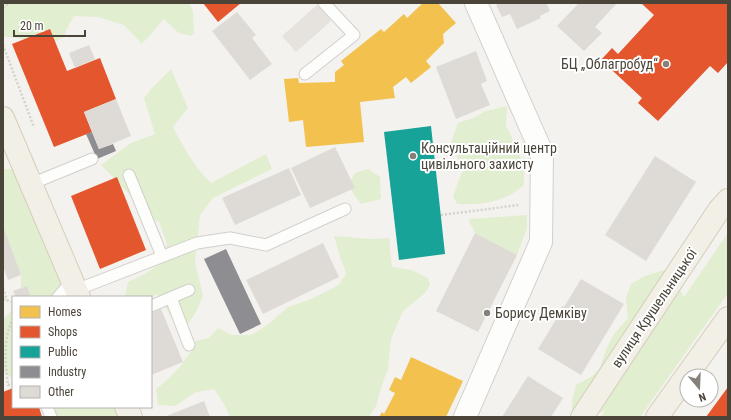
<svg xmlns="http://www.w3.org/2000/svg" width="731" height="420" viewBox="0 0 731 420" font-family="'Roboto Condensed',sans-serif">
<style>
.green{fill:#e1eecf}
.parking{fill:#e6e3df}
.homes{fill:#f2c14e}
.shops{fill:#e4572e}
.public{fill:#17a398}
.industry{fill:#8d8d92}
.building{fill:#dedbd6}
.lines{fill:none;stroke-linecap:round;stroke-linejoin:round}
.lane-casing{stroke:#d2d0cb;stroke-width:13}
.street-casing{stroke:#d2d0cb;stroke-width:24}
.primary-casing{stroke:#d6cebb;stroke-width:24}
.path{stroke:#d3d2cc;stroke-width:2.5;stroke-dasharray:2 2;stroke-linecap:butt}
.lane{stroke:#fdfdfc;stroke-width:11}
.street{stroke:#fdfdfc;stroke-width:22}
.primary{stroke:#f2efe6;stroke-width:22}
.poi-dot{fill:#868178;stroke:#fff;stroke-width:1.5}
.labels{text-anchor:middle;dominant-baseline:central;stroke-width:4;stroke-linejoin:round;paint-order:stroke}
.poi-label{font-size:14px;fill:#4b4439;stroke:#fff;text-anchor:start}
.street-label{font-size:14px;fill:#4b4439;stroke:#fff}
</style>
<rect width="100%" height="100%" fill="#f4f2ee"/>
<g class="green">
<path d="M 3,3 L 189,3 L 193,11 L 194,33 L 191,36 L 179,33 L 164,19 L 142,44 L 124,25 L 98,17 L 74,16 L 66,30 L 65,36 L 51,44 L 3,36 Z"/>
<path d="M 171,69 L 188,108 L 173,127 C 184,148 194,167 211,183 L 266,154 L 272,169 L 213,198 L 200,215 L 195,262 L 203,296 L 195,314 L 181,333 L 157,294 L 151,297 L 125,296 L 128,282 L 145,274 L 162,262 L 167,244 L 159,222 L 144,216 L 133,198 L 101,165 L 115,155 L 131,143 L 155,134 L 144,98 L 153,87 Z"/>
<path d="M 507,106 L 506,125 L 519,153 L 524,170 L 524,185 C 503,203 483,205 457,204 L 453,196 L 463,170 L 451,142 L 458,123 L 473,118 L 486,111 Z"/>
<path d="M 3,169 L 19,169 L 72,297 L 19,297 L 21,293 L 21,273 L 10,259 L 3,239 Z"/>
<path d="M 368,169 L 380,177 L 381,199 L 361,204 L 348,186 L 355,173 Z"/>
<path d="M 527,215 L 527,228 L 517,255 L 475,233 L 468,219 Z"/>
<path d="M 728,233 L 728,293 L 640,417 L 601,417 L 605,410 C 589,420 590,417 572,413 L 572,401 L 576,385 L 591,377 L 600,368 L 606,349 L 615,333 L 628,318 L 626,298 L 631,284 L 645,276 L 667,269 L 684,297 Z"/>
<path d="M 334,236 L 371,239 L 389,238 L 392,267 L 412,270 L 428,278 L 430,285 L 425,293 L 403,311 L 391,339 L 388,369 L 383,382 L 376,406 L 369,417 L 230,417 L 224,404 L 214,389 L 196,392 L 175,406 L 158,405 L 156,389 C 173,376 187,361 196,341 L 209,338 L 218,328 L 231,335 L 251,335 L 266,326 L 288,307 L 309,300 L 339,285 L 346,273 L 340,257 Z"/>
<path d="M 13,306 L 13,379 L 3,371 L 3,319 L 9,314 Z"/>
<path d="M 49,407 L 118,407 L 122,417 L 45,417 Z"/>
</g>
<path class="parking" d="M 317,5 L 331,21 L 296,52 L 282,36 Z"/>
<g class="homes">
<path d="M 423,3 L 438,3 L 456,23 L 443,34 L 444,43 L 426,61 L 431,67 L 411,83 L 406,77 L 393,87 L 395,98 L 360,102 L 364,142 L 306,147 L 303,120 L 289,122 L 284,79 L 298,78 L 299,83 L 335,82 L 335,72 L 344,65 L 341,61 L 381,29 L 384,32 L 404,14 L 407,18 Z"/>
<path d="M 411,357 L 463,381 L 446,417 L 379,417 L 382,412 L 384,414 L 395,393 L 389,390 L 395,377 L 401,380 Z"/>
</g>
<g class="shops">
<path d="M 203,3 L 241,3 L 218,22 Z"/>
<path d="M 641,3 L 728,3 L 728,62 L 718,73 L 710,66 L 658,121 L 638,103 L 642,98 L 601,60 L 612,48 L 618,54 L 654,15 Z"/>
<path d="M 50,29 L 67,71 L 100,58 L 116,99 L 84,112 L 92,132 L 54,147 L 12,44 Z"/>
<path d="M 117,177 L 146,250 L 100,269 L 71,196 Z"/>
<path d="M 728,387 L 728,417 L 706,417 Z"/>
<path d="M 13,388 L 13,407 L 39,407 L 42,417 L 3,417 L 3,392 Z"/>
</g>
<path class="public" d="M 431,126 L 445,254 L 399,260 L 384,132 Z"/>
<g class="industry">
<path d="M 92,132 L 99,149 L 113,144 L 116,151 L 97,159 L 86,134 Z"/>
<path d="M 226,249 L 261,324 L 240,334 L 204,259 Z"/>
</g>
<g class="building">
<path d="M 500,3 L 546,3 L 550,11 L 540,16 L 541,18 L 517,29 L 510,14 L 502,17 L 496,5 Z"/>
<path d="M 579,3 L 617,3 L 595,27 L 602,33 L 584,51 L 557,26 Z"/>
<path d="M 237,12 L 256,35 L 252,38 L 272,64 L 250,80 L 212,31 Z"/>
<path d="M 89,45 L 95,59 L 75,68 L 69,53 Z"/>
<path d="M 476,51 L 487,81 L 481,84 L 490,105 L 456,119 L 436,67 Z"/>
<path d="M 116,99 L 131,136 L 99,149 L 84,112 Z"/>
<path d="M 335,147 L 355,188 L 310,208 L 291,168 Z"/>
<path d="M 655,156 L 696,182 L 646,261 L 605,235 Z"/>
<path d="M 289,168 L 301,195 L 235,225 L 222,198 Z"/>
<path d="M 3,226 L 21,275 L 8,280 L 3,266 Z"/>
<path d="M 475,233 L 517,255 L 478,332 L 436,311 Z"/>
<path d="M 323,243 L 339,277 L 263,314 L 246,280 Z"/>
<path d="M 581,279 L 624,304 L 581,375 L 538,349 L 557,318 L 555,317 L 562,306 L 564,307 Z"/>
<path d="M 27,286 L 30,295 L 23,297 L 16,297 L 13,291 Z"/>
<path d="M 161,309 L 183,362 L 151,375 L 151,313 Z"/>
<path d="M 528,376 L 563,398 L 551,417 L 502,417 Z"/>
<path d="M 204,401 L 210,417 L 164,417 Z"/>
</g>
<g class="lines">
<g class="lane-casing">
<g id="lane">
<path d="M 305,74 L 354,35 L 324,3"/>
<path d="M 129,175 L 162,256"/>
<path d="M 31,184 L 92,159"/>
<path d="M 76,290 L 197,243 L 230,238 L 266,245 L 345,209"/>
<path d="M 58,297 L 72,281"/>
<path d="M 171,298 L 189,345"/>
<path d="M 151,306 L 189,290"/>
<path d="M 47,407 L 51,417"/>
</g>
</g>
<g class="street-casing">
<path id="street" d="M 465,417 L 541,242 L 542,153 L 476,3"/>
</g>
<g class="primary-casing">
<g id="primary">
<path d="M 3,118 L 79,297"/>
<path d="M 126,407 L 131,417"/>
<path d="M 582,417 L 719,210 L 728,200"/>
<path d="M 657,417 L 728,318"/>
</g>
</g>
<g class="path">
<path d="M 3,8 L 9,3"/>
<path d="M 3,45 L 34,127"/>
<path d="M 441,215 L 519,205"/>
<path d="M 3,288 L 7,300"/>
<path d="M 3,299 L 12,302 L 13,314"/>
<path d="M 13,318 C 3,340 5,361 8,385 L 13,383"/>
</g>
<use href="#lane" class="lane"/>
<use href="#street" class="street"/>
<use href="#primary" class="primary"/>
</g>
<g class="poi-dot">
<circle cx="666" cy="64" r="4"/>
<circle cx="413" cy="156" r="4"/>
<circle cx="487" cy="313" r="4"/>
</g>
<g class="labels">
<g class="poi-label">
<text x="658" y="64" text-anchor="end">БЦ „Облагробуд“</text>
<text x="421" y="148">Консультаційний центр<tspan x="421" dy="16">цивільного захисту</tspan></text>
<text x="495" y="313">Борису Демківу</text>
</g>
<g class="street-label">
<text transform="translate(654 308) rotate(-56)">вулиця Крушельницької</text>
</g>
</g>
<rect width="731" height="420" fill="none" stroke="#4b4439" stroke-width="8"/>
<rect x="12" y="296" width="140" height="112" fill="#ffffff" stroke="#b7b4b0"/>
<rect x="20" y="306" width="20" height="12" fill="#f2c14e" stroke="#b7b4b0"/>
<text x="48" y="316" font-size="12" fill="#4b4439">Homes</text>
<rect x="20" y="326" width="20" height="12" fill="#e4572e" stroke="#b7b4b0"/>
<text x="48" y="336" font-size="12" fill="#4b4439">Shops</text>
<rect x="20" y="346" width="20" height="12" fill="#17a398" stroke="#b7b4b0"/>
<text x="48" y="356" font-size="12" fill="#4b4439">Public</text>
<rect x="20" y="366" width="20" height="12" fill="#8d8d92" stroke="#b7b4b0"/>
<text x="48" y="376" font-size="12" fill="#4b4439">Industry</text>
<rect x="20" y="386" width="20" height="12" fill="#dedbd6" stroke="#b7b4b0"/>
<text x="48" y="396" font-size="12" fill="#4b4439">Other</text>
<g transform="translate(699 388) rotate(161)"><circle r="19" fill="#ffffff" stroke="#b7b4b0"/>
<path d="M0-3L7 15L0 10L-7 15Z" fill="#868178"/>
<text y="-6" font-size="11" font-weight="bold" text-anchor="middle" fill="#4b4439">N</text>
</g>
<path d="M14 30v6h71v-6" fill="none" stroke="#4b4439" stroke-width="2"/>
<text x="20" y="30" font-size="12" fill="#4b4439" stroke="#ffffff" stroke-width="3" paint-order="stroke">20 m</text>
</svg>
